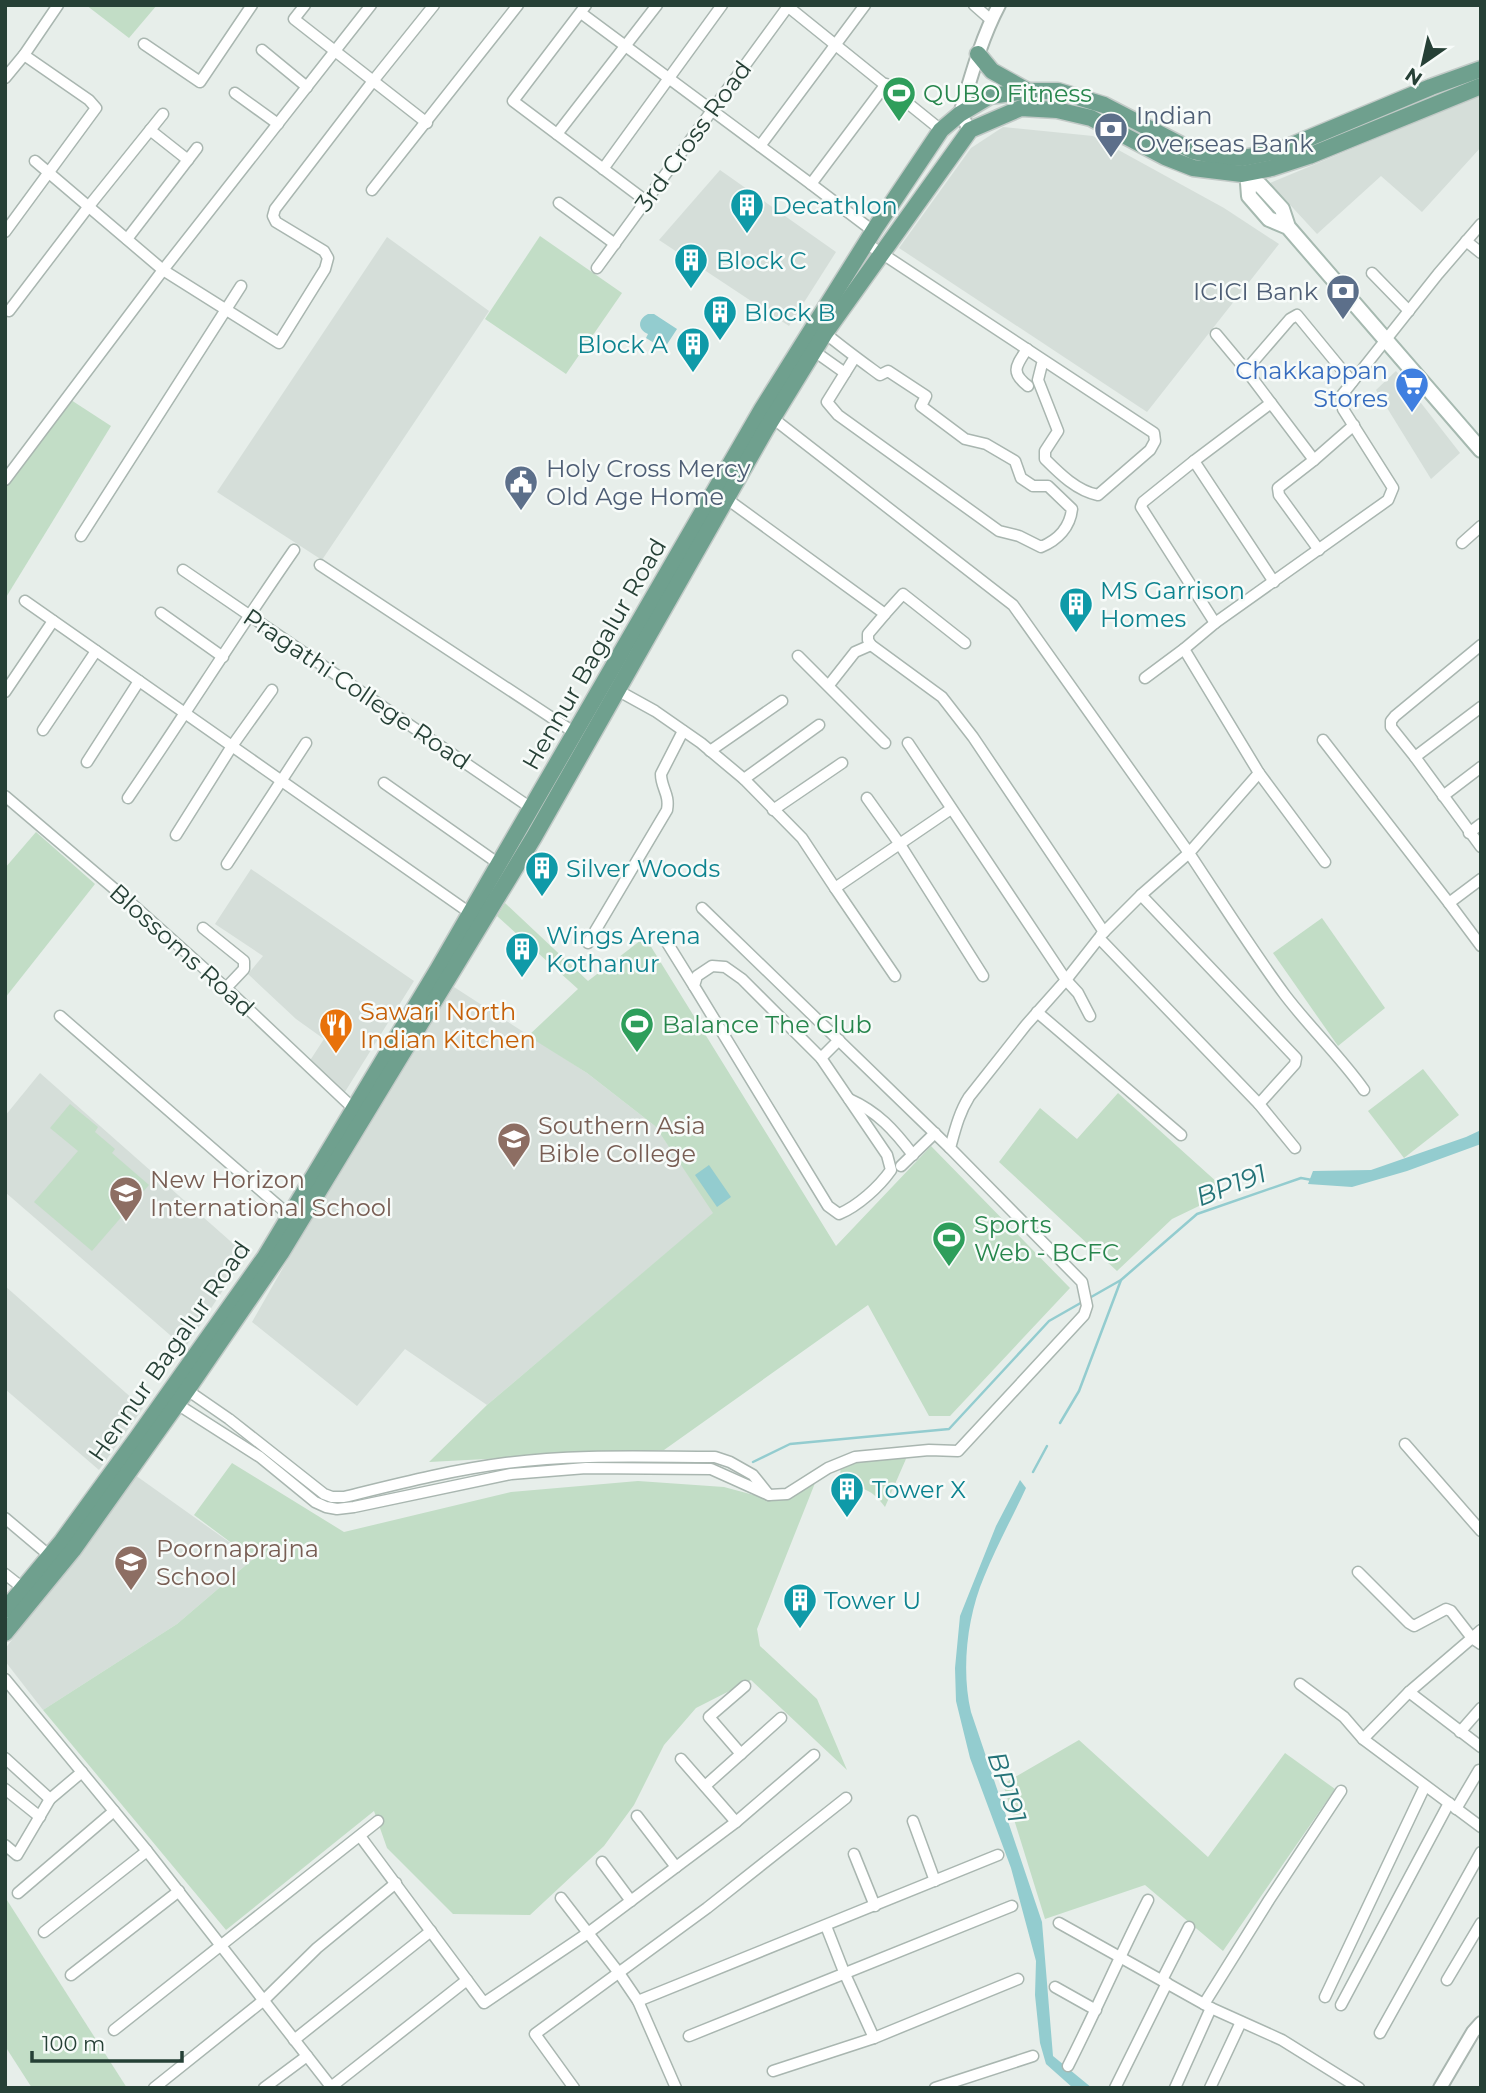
<svg xmlns="http://www.w3.org/2000/svg" width="1486" height="2093" viewBox="0 0 1486 2093" font-family="Montserrat,sans-serif">
<style>
.built{fill:#d5ded9}
.green{fill:#c2ddc6}
.water{fill:#93cccf}
.lines{fill:none;stroke-linecap:round;stroke-linejoin:round}
.stream{stroke:#93cccf;stroke-width:2.5}
.minor-casing{stroke:#a9b6b0;stroke-width:13}
.tertiary-casing{stroke:#a9b6b0;stroke-width:16}
.secondary-casing{stroke:#a6b9b0;stroke-width:18}
.primary-casing{stroke:#c2cac7;stroke-width:19}
.minor{stroke:#fff;stroke-width:10}
.tertiary{stroke:#fff;stroke-width:12}
.secondary{stroke:#fff;stroke-width:14}
.primary{stroke:#6fa08e;stroke-width:16}
.labels{text-anchor:middle;dominant-baseline:central;stroke-width:5;stroke-linejoin:round;paint-order:stroke}
.leisure-label{font-size:24px;fill:#27864d;stroke:#f7fbf9;text-anchor:start}
.service-label{font-size:24px;fill:#4e5e75;stroke:#f7fbf9;text-anchor:start}
.street-label{font-size:24px;fill:#264036;stroke:#f7fbf9}
.culture-label{font-size:24px;fill:#0d838f;stroke:#f7fbf9;text-anchor:start}
.shop-label{font-size:24px;fill:#366cbe;stroke:#f7fbf9;text-anchor:end}
.food-label{font-size:24px;fill:#c56008;stroke:#f7fbf9;text-anchor:start}
.education-label{font-size:24px;fill:#785e54;stroke:#f7fbf9;text-anchor:start}
.water-label{font-size:26px;font-style:italic;fill:#247378;stroke:#f7fbf9}
</style>
<rect width="100%" height="100%" fill="#e7eeea"/>
<g class="built">
<path d="M 1481,95 L 1481,147 L 1422,212 L 1381,176 L 1317,234 L 1270,183 Z"/>
<path d="M 1003,127 L 1093,136 L 1224,208 L 1279,244 L 1147,412 L 899,248 L 971,148 Z"/>
<path d="M 720,170 L 836,252 L 789,326 L 659,240 Z"/>
<path d="M 387,237 L 489,311 L 322,560 L 217,492 Z"/>
<path d="M 1396,371 L 1460,453 L 1431,479 L 1376,390 Z"/>
<path d="M 251,869 L 414,981 L 343,1095 L 309,1062 L 324,1039 L 296,1019 L 248,974 L 263,956 L 215,924 Z"/>
<path d="M 454,987 L 587,1073 L 655,1126 L 714,1213 L 487,1405 L 405,1349 L 357,1406 L 252,1322 L 284,1266 Z"/>
<path d="M 40,1073 L 246,1255 L 185,1348 L 5,1192 L 5,1116 Z"/>
<path d="M 5,1286 L 143,1408 L 99,1470 L 5,1389 Z"/>
<path d="M 135,1475 L 253,1559 L 177,1624 L 43,1710 L 5,1661 L 5,1649 Z"/>
</g>
<g class="green">
<path d="M 86,5 L 157,5 L 129,38 Z"/>
<path d="M 540,236 L 622,293 L 566,374 L 485,319 Z"/>
<path d="M 71,400 L 111,426 L 5,599 L 5,488 Z"/>
<path d="M 36,832 L 95,884 L 5,998 L 5,868 Z"/>
<path d="M 505,903 L 588,981 L 645,937 L 836,1246 L 931,1146 L 1070,1288 L 950,1416 L 929,1416 L 868,1305 L 664,1450 L 429,1462 L 487,1405 L 713,1213 L 655,1126 L 587,1073 L 528,1036 L 578,989 L 497,916 Z"/>
<path d="M 1322,918 L 1385,1008 L 1338,1046 L 1273,953 Z"/>
<path d="M 1423,1069 L 1459,1115 L 1404,1158 L 1368,1111 Z"/>
<path d="M 1118,1093 L 1228,1192 L 1172,1219 L 1117,1271 L 999,1162 L 1040,1108 L 1077,1139 Z"/>
<path d="M 70,1104 L 98,1127 L 95,1132 L 115,1149 L 112,1153 L 149,1185 L 92,1251 L 34,1202 L 78,1151 L 50,1128 Z"/>
<path d="M 909,1452 L 885,1507 C 872,1489 862,1487 841,1484 L 840,1463 Z"/>
<path d="M 232,1463 L 344,1532 L 511,1492 L 638,1481 L 724,1487 L 772,1500 L 787,1494 L 819,1473 L 757,1629 L 760,1646 L 817,1699 L 847,1770 L 751,1680 L 696,1708 L 664,1745 L 634,1805 L 604,1846 L 530,1915 L 453,1914 L 387,1848 L 374,1811 L 226,1930 L 43,1710 L 177,1624 L 253,1559 L 194,1515 Z"/>
<path d="M 1079,1740 L 1208,1857 L 1285,1753 L 1335,1789 L 1223,1951 L 1145,1885 L 1045,1919 L 1003,1784 Z"/>
<path d="M 5,1897 L 127,2088 L 32,2088 L 5,2046 Z"/>
</g>
<g class="water">
<path d="M 648,314 L 654,314 L 677,329 L 664,349 L 646,338 L 648,334 C 637,329 638,319 648,314 Z"/>
<path d="M 1481,1130 L 1481,1144 L 1407,1171 L 1352,1187 L 1308,1184 L 1313,1171 L 1371,1170 L 1466,1137 Z"/>
<path d="M 709,1165 L 731,1197 L 717,1207 L 695,1175 Z"/>
<path d="M 1020,1480 L 1026,1488 C 1012,1518 996,1547 984,1577 C 967,1617 961,1670 971,1712 L 1042,1922 L 1053,2056 L 1092,2088 L 1073,2088 L 1046,2064 L 1040,2043 L 1035,1995 L 1036,1961 L 1011,1868 L 970,1758 L 956,1701 L 955,1668 L 960,1616 L 996,1526 Z"/>
</g>
<g class="lines">
<g class="stream">
<path d="M 1060,1423 L 1079,1391 L 1121,1280 L 1197,1214 L 1301,1178 L 1312,1180"/>
<path d="M 753,1462 L 790,1444 L 949,1429 L 1049,1321 L 1121,1280"/>
<path d="M 1033,1472 L 1047,1446"/>
</g>
<g class="minor-casing">
<g id="minor">
<path d="M 305,5 L 294,19 L 427,123"/>
<path d="M 586,5 L 513,101 L 646,201"/>
<path d="M 786,5 L 941,130"/>
<path d="M 974,5 L 991,20"/>
<path d="M 581,13 L 811,184 L 886,84"/>
<path d="M 144,44 L 200,82 L 252,5"/>
<path d="M 262,50 L 307,87"/>
<path d="M 5,78 L 24,55 L 58,5"/>
<path d="M 235,93 L 278,124"/>
<path d="M 150,130 L 188,160"/>
<path d="M 557,134 L 657,5"/>
<path d="M 760,146 L 865,5"/>
<path d="M 35,161 L 163,270 L 279,343 L 325,269 L 328,258 L 324,251 L 276,222 L 273,216 L 275,209 L 373,81 L 434,5"/>
<path d="M 603,169 L 722,5"/>
<path d="M 811,184 L 873,231"/>
<path d="M 372,190 L 518,5"/>
<path d="M 559,203 L 615,244"/>
<path d="M 5,232 L 96,108 L 89,100 L 24,55"/>
<path d="M 127,239 L 197,148"/>
<path d="M 1466,241 L 1481,253"/>
<path d="M 866,243 L 1154,433 L 1155,441 L 1150,450 L 1098,495 C 1077,491 1060,474 1045,459 L 1045,451 L 1058,431 L 1038,380 L 1043,360"/>
<path d="M 597,268 L 789,5"/>
<path d="M 1372,273 L 1409,311"/>
<path d="M 9,311 L 89,206 L 163,114"/>
<path d="M 825,333 C 843,348 861,361 880,375 L 888,371 L 926,396 L 921,406 L 965,439 L 986,444 L 1015,461 L 1021,478 L 1033,486 L 1048,486 L 1072,509 C 1070,527 1058,540 1041,547 L 1019,536 L 999,531 L 838,415 L 827,402 L 855,357"/>
<path d="M 1216,334 L 1246,370 L 1290,319 L 1297,315 L 1352,382"/>
<path d="M 1027,349 C 1016,366 1010,372 1028,386"/>
<path d="M 814,351 L 845,373"/>
<path d="M 1246,370 L 1314,460 L 1354,425"/>
<path d="M 1271,403 L 1194,461 L 1274,582"/>
<path d="M 770,416 L 1013,605 L 1189,853 L 1259,773"/>
<path d="M 1314,460 L 1278,488 L 1279,495 L 1319,550"/>
<path d="M 1194,461 L 1143,502 L 1141,507 L 1215,623"/>
<path d="M 5,480 L 163,270 L 371,5"/>
<path d="M 727,499 L 885,614 L 868,634 L 868,640 L 871,645 L 942,697 L 973,737 L 1104,932"/>
<path d="M 81,536 L 241,286"/>
<path d="M 1462,543 L 1481,526"/>
<path d="M 320,565 L 575,733"/>
<path d="M 183,570 L 531,808"/>
<path d="M 25,601 L 470,913"/>
<path d="M 161,613 L 223,657"/>
<path d="M 885,614 L 903,594 L 965,643"/>
<path d="M 1481,645 L 1395,716 L 1391,721 L 1391,727 L 1415,757 L 1481,707"/>
<path d="M 798,656 L 885,743"/>
<path d="M 1145,678 L 1184,649"/>
<path d="M 829,685 L 855,652 L 871,645"/>
<path d="M 617,690 L 655,711 L 701,743 L 744,779 L 802,838 L 835,888"/>
<path d="M 5,692 L 53,621"/>
<path d="M 43,730 L 96,651"/>
<path d="M 1323,740 L 1449,903 L 1481,879"/>
<path d="M 908,743 L 1066,980 L 1078,993 L 1090,1016"/>
<path d="M 710,751 L 782,701"/>
<path d="M 1415,757 L 1481,847"/>
<path d="M 87,762 L 139,681"/>
<path d="M 744,779 L 819,725"/>
<path d="M 384,783 L 499,864"/>
<path d="M 5,796 L 131,903 L 226,988 L 354,1109"/>
<path d="M 1443,796 L 1481,767"/>
<path d="M 128,798 C 184,716 237,632 294,550"/>
<path d="M 867,798 L 899,843 L 983,976"/>
<path d="M 773,810 L 842,763"/>
<path d="M 1469,833 L 1481,824"/>
<path d="M 176,835 L 232,746 L 272,690"/>
<path d="M 1325,862 L 1259,773 L 1184,649 L 1215,623 L 1388,500 L 1393,488 L 1343,409 L 1342,395 L 1438,274 L 1481,224"/>
<path d="M 227,864 L 306,743"/>
<path d="M 1141,895 L 1296,1058 L 1295,1064 L 1259,1104"/>
<path d="M 1449,903 L 1481,946"/>
<path d="M 702,908 L 950,1148"/>
<path d="M 203,928 L 244,961 L 244,969 L 226,988"/>
<path d="M 1101,935 L 1141,895 L 1189,853 C 1221,901 1251,949 1285,995 C 1310,1028 1340,1056 1364,1090"/>
<path d="M 663,936 L 694,986"/>
<path d="M 588,943 L 667,810 C 670,794 661,788 661,774 L 683,731"/>
<path d="M 712,966 L 725,967 L 742,979 L 821,1058 L 887,1155 L 891,1170 C 879,1187 858,1206 839,1214 L 828,1206 L 694,986 L 697,976 Z"/>
<path d="M 895,976 L 835,888 L 951,809"/>
<path d="M 1037,1012 L 1181,1135"/>
<path d="M 60,1016 L 290,1216"/>
<path d="M 821,1058 L 839,1040"/>
<path d="M 849,1099 C 878,1112 894,1130 913,1155"/>
<path d="M 901,1166 L 935,1133"/>
<path d="M 187,1390 L 229,1419 L 324,1494 L 332,1497 L 344,1497 C 397,1484 451,1470 506,1463 C 575,1454 645,1457 715,1457 L 730,1462 L 753,1475 L 769,1495"/>
<path d="M 177,1404 L 260,1457 L 315,1502 L 326,1507 L 337,1509 L 354,1507 L 511,1474 L 586,1468 L 711,1469 L 769,1495 L 787,1494 L 828,1468 L 855,1457 L 929,1450 L 958,1451 L 1084,1315 L 1087,1306 L 1082,1282 L 950,1148 C 955,1130 959,1113 969,1097 L 1026,1025 L 1066,980 L 1099,938 L 1259,1104 L 1295,1148"/>
<path d="M 1405,1444 L 1481,1531"/>
<path d="M 5,1518 L 50,1556"/>
<path d="M 1358,1572 L 1409,1623 L 1414,1626 L 1446,1609 L 1451,1611 L 1472,1638 L 1409,1692 L 1363,1739"/>
<path d="M 5,1574 L 24,1589"/>
<path d="M 1481,1630 L 1472,1638 L 1481,1644"/>
<path d="M 5,1679 L 147,1851 L 332,2088"/>
<path d="M 1300,1684 L 1344,1717 L 1363,1739 L 1481,1827"/>
<path d="M 1409,1692 L 1481,1747"/>
<path d="M 1460,1732 L 1481,1708"/>
<path d="M 741,1754 L 709,1717 L 745,1686"/>
<path d="M 5,1758 L 50,1799"/>
<path d="M 681,1759 L 736,1822"/>
<path d="M 705,1786 L 781,1718"/>
<path d="M 5,1789 L 40,1817"/>
<path d="M 1456,1809 L 1479,1770"/>
<path d="M 637,1816 L 676,1867"/>
<path d="M 913,1821 L 935,1881"/>
<path d="M 360,1836 L 484,2003 L 588,1933 L 736,1822 L 814,1755"/>
<path d="M 5,1845 L 17,1855 L 50,1799 L 82,1772"/>
<path d="M 854,1854 L 875,1906"/>
<path d="M 602,1862 L 631,1901"/>
<path d="M 18,1893 L 114,1811"/>
<path d="M 561,1898 L 619,1973 L 638,2001 L 676,2088"/>
<path d="M 1059,1923 L 1211,2008 L 1282,2040 L 1359,2088"/>
<path d="M 826,1926 L 844,1972 L 874,2038"/>
<path d="M 44,1932 L 147,1851"/>
<path d="M 71,1975 L 179,1891"/>
<path d="M 1162,1980 L 1189,1927"/>
<path d="M 1447,1980 L 1481,1923"/>
<path d="M 1055,1987 L 1096,2010"/>
<path d="M 1325,1997 L 1425,1786"/>
<path d="M 638,2001 L 998,1855"/>
<path d="M 1204,2004 L 1269,1900 L 1341,1791"/>
<path d="M 1341,2005 L 1449,1803"/>
<path d="M 114,2030 L 378,1821"/>
<path d="M 1380,2033 L 1481,1852"/>
<path d="M 689,2036 L 1012,1906"/>
<path d="M 294,2040 L 431,1931"/>
<path d="M 1068,2066 C 1096,2011 1120,1955 1148,1900"/>
<path d="M 773,2071 L 874,2038 L 1018,1979"/>
<path d="M 331,2087 L 467,1980"/>
<path d="M 154,2088 L 264,2000 L 317,1948 L 396,1883"/>
<path d="M 264,2088 L 307,2056"/>
<path d="M 574,2088 L 535,2034 L 707,1908 L 846,1798"/>
<path d="M 935,2088 L 1033,2056"/>
<path d="M 1115,2088 L 1167,1983"/>
<path d="M 1175,2088 L 1211,2008"/>
<path d="M 1210,2088 L 1241,2022"/>
</g>
</g>
<g class="tertiary-casing">
<g id="tertiary">
<path d="M 970,130 L 960,114 C 971,77 981,39 999,5"/>
<path d="M 1440,2088 L 1473,2032 L 1481,2023"/>
</g>
</g>
<g class="secondary-casing">
<path id="secondary" d="M 1288,227 L 1269,219 L 1249,196 L 1248,183 L 1260,185 L 1282,209 L 1288,227 L 1481,450"/>
</g>
<g class="primary-casing">
<g id="primary">
<path d="M 978,54 L 992,71 L 1026,90"/>
<path d="M 5,1610 L 62,1541 L 137,1438 L 265,1257 L 438,969 L 762,409 L 876,227 L 941,130 L 960,114 L 990,96 L 1027,91 L 1058,91 L 1104,105 L 1193,151 L 1220,157 L 1243,158 L 1278,151 L 1431,87 L 1481,69"/>
<path d="M 5,1633 L 73,1550 L 187,1390 L 281,1253 L 534,837 L 766,429 L 825,333 L 970,130 L 1021,108 L 1057,110 L 1091,118 L 1165,157 L 1193,168 L 1242,174 L 1272,168 L 1309,156 L 1481,86"/>
</g>
</g>
<use href="#minor" class="minor"/>
<use href="#tertiary" class="tertiary"/>
<use href="#secondary" class="secondary"/>
<use href="#primary" class="primary"/>
</g>
<defs>
<g id="stadium-pin" transform="scale(1.75)"><path d="M0 17L-7.5 6A9.5 9.5 0 1 1 7.5 6Z" fill="#2e9e5b" stroke="#f7fbf9"/><path d="M0-5a6.5 5 0 1 0 0 10a6.5 5 0 1 0 0-10ZM-3.5-1.8h7v3.6h-7Z" fill="#fff"/></g>
<g id="bank-pin" transform="scale(1.75)"><path d="M0 17L-7.5 6A9.5 9.5 0 1 1 7.5 6Z" fill="#5c6f8a" stroke="#f7fbf9"/><path d="M-6-4H6V4H-6ZM0-2.3a2.3 2.3 0 1 0 0 4.6a2.3 2.3 0 1 0 0-4.6Z" fill="#fff"/></g>
<g id="building-pin" transform="scale(1.75)"><path d="M0 17L-7.5 6A9.5 9.5 0 1 1 7.5 6Z" fill="#0f9aa8" stroke="#f7fbf9"/><path d="M-4-6H4V6H1V3H-1V6H-4ZM-2.5-4.3h1.7v1.8h-1.7ZM.8-4.3h1.7v1.8H.8ZM-2.5-1h1.7V.8h-1.7ZM.8-1h1.7V.8H.8Z" fill="#fff"/></g>
<g id="supermarket-pin" transform="scale(1.75)"><path d="M0 17L-7.5 6A9.5 9.5 0 1 1 7.5 6Z" fill="#3f7fe0" stroke="#f7fbf9"/><path d="M-6-5.5h2.5l.6 2H6L4.5 2H-2.5L-4.4-4H-6ZM-1.5 3.2a1.3 1.3 0 1 0 .1 0ZM3 3.2a1.3 1.3 0 1 0 .1 0Z" fill="#fff"/></g>
<g id="civic-pin" transform="scale(1.75)"><path d="M0 17L-7.5 6A9.5 9.5 0 1 1 7.5 6Z" fill="#5c6f8a" stroke="#f7fbf9"/><path d="M-.6-6.5H3V-4.5H.6V-3L4-1V1h2V6H-6V1h2V-1L-.6-3ZM-1.2 2.5V6h2.4V2.5Z" fill="#fff"/></g>
<g id="restaurant-pin" transform="scale(1.75)"><path d="M0 17L-7.5 6A9.5 9.5 0 1 1 7.5 6Z" fill="#e8710a" stroke="#f7fbf9"/><path d="M-5-6h1v4h1v-4h1v4h1v-4h1v5L-1.5 .5V6h-2V.5L-5-1ZM5-6V6H3V1.5H1.5Q1.5-4 5-6Z" fill="#fff"/></g>
<g id="university-pin" transform="scale(1.75)"><path d="M0 17L-7.5 6A9.5 9.5 0 1 1 7.5 6Z" fill="#8d6e63" stroke="#f7fbf9"/><path d="M0-5L7-2L0 1L-7-2ZM-4 1L0 2.5L4 1V4Q0 6-4 4Z" fill="#fff"/></g>
<g id="school-pin" transform="scale(1.75)"><path d="M0 17L-7.5 6A9.5 9.5 0 1 1 7.5 6Z" fill="#8d6e63" stroke="#f7fbf9"/><path d="M0-5L7-2L0 1L-7-2ZM-4 1L0 2.5L4 1V4Q0 6-4 4Z" fill="#fff"/></g>
</defs>
<g fill-rule="evenodd">
<use href="#stadium-pin" x="899" y="93"/>
<use href="#bank-pin" x="1111" y="129"/>
<use href="#building-pin" x="747" y="205"/>
<use href="#building-pin" x="691" y="260"/>
<use href="#bank-pin" x="1343" y="291"/>
<use href="#building-pin" x="720" y="312"/>
<use href="#building-pin" x="693" y="344"/>
<use href="#supermarket-pin" x="1412" y="384"/>
<use href="#civic-pin" x="521" y="482"/>
<use href="#building-pin" x="1076" y="604"/>
<use href="#building-pin" x="542" y="868"/>
<use href="#building-pin" x="522" y="949"/>
<use href="#stadium-pin" x="637" y="1024"/>
<use href="#restaurant-pin" x="336" y="1025"/>
<use href="#university-pin" x="514" y="1139"/>
<use href="#school-pin" x="126" y="1193"/>
<use href="#stadium-pin" x="949" y="1238"/>
<use href="#building-pin" x="847" y="1489"/>
<use href="#school-pin" x="131" y="1562"/>
<use href="#building-pin" x="800" y="1600"/>
</g>
<g class="labels">
<g class="leisure-label">
<text x="923" y="93">QUBO Fitness</text>
<text x="662" y="1024">Balance The Club</text>
<text x="974" y="1224">Sports<tspan x="974" dy="28">Web - BCFC</tspan></text>
</g>
<g class="service-label">
<text x="1136" y="115">Indian<tspan x="1136" dy="28">Overseas Bank</tspan></text>
<text x="1318" y="291" text-anchor="end">ICICI Bank</text>
<text x="546" y="468">Holy Cross Mercy<tspan x="546" dy="28">Old Age Home</tspan></text>
</g>
<g class="street-label">
<text transform="translate(693 136) rotate(-54)">3rd Cross Road</text>
<text transform="translate(594 654) rotate(-60)">Hennur Bagalur Road</text>
<text transform="translate(357 689) rotate(34)">Pragathi College Road</text>
<text transform="translate(182 950) rotate(42)">Blossoms Road</text>
<text transform="translate(169 1351) rotate(-55)">Hennur Bagalur Road</text>
</g>
<g class="culture-label">
<text x="772" y="205">Decathlon</text>
<text x="716" y="260">Block C</text>
<text x="744" y="312">Block B</text>
<text x="668" y="344" text-anchor="end">Block A</text>
<text x="1100" y="590">MS Garrison<tspan x="1100" dy="28">Homes</tspan></text>
<text x="566" y="868">Silver Woods</text>
<text x="546" y="935">Wings Arena<tspan x="546" dy="28">Kothanur</tspan></text>
<text x="872" y="1489">Tower X</text>
<text x="824" y="1600">Tower U</text>
</g>
<g class="shop-label">
<text x="1388" y="370">Chakkappan<tspan x="1388" dy="28">Stores</tspan></text>
</g>
<g class="food-label">
<text x="360" y="1011">Sawari North<tspan x="360" dy="28">Indian Kitchen</tspan></text>
</g>
<g class="education-label">
<text x="538" y="1125">Southern Asia<tspan x="538" dy="28">Bible College</tspan></text>
<text x="150" y="1179">New Horizon<tspan x="150" dy="28">International School</tspan></text>
<text x="156" y="1548">Poornaprajna<tspan x="156" dy="28">School</tspan></text>
</g>
<g class="water-label">
<text transform="translate(1231 1185) rotate(-21)">BP191</text>
<text transform="translate(1007 1787) rotate(72)">BP191</text>
</g>
</g>
<rect width="1486" height="2093" fill="none" stroke="#264036" stroke-width="14"/>
<g transform="translate(1423 63) rotate(214)" stroke="#f7fbf9" stroke-width="5" paint-order="stroke">
<path d="M0-5L12 26L0 18L-12 26Z" fill="#264036"/>
<text y="-10" font-size="19" font-weight="bold" text-anchor="middle" fill="#264036">N</text>
</g>
<path d="M32 2051v10h150v-10" fill="none" stroke="#264036" stroke-width="3.5"/>
<text x="42" y="2051" font-size="21" fill="#264036" stroke="#f7fbf9" stroke-width="5" paint-order="stroke">100 m</text>
</svg>
